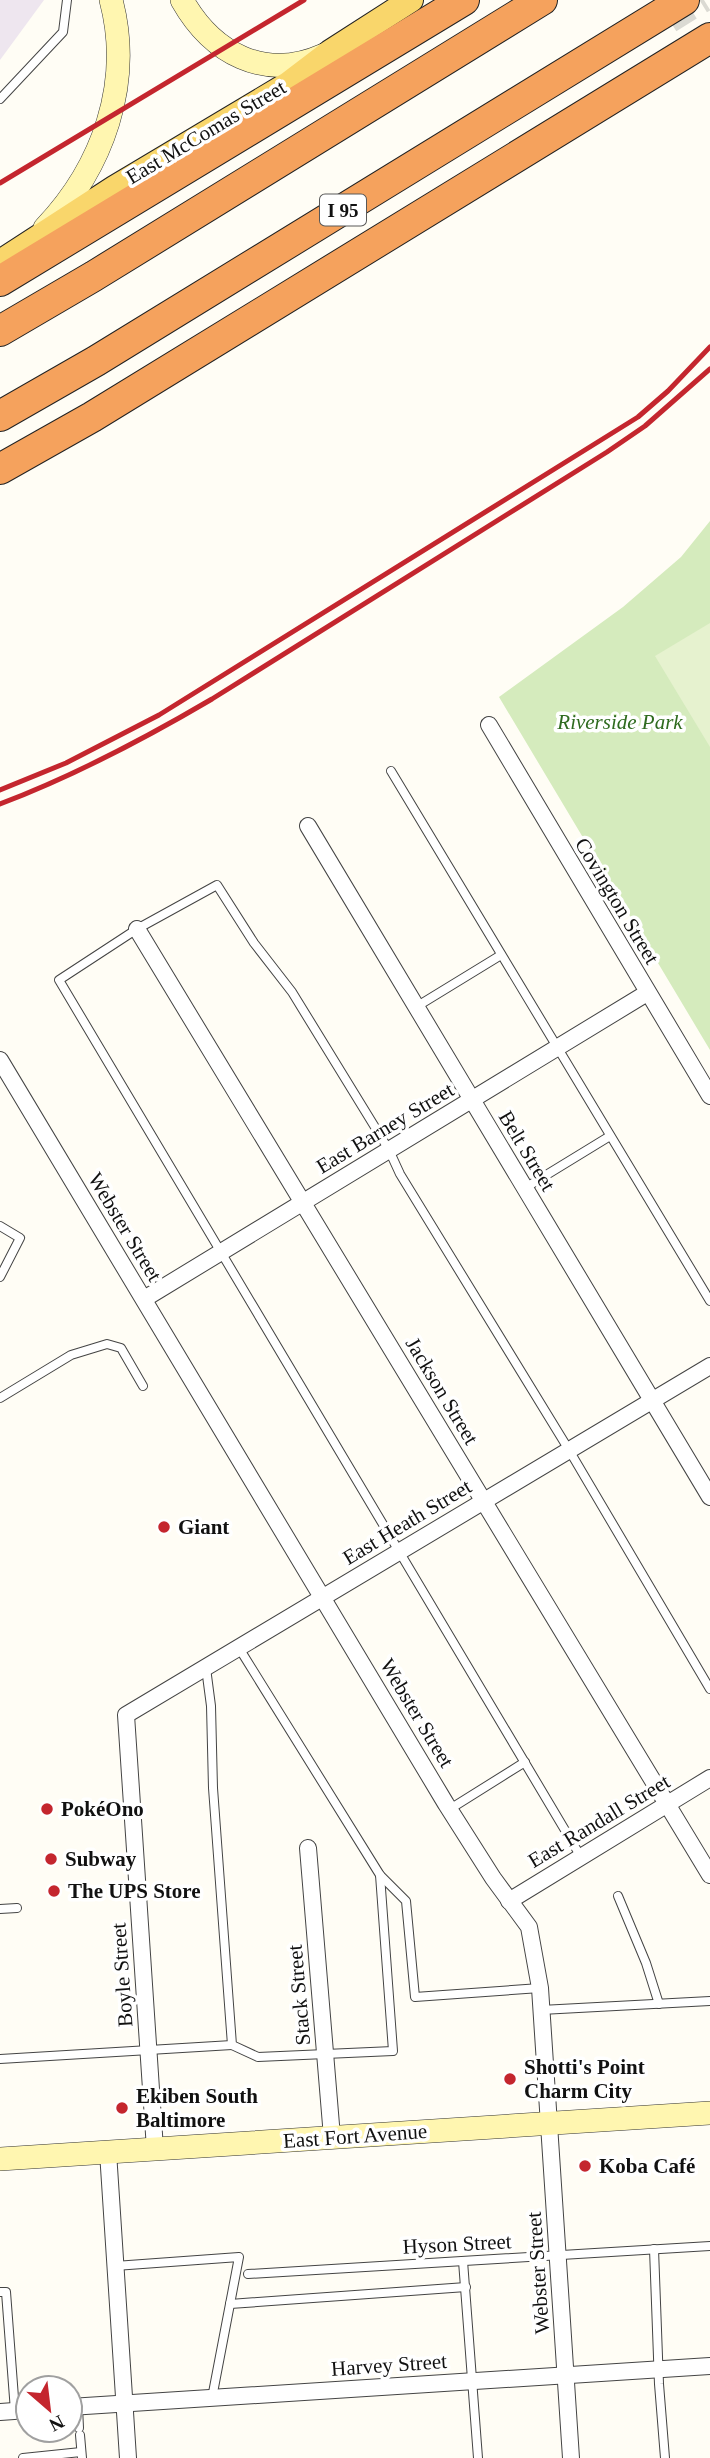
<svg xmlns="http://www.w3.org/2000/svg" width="710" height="2458" viewBox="0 0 710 2458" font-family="'Times New Roman',serif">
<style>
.industrial{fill:#eee6ef}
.green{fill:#d5ebbd}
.pitch{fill:#e6f2cf}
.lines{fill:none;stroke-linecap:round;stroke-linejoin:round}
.primary-tunnel{stroke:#dbdad3;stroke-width:24;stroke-dasharray:24 12;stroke-linecap:butt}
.lane-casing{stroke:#444;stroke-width:10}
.street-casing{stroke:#444;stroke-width:18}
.secondary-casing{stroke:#333;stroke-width:24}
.primary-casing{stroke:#222;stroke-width:26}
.highway-casing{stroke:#222;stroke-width:32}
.lane{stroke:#fff;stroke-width:8}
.street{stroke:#fff;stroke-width:16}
.secondary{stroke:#fff6b0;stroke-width:23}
.primary{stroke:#f9d66b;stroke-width:24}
.highway{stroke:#f5a25d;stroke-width:30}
.rail{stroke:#c4262e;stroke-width:5}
.poi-dot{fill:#c4262e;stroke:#fff;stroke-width:2.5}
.labels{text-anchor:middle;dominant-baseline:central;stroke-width:7;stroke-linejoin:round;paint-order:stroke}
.shield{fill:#fff;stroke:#585858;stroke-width:2}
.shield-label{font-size:19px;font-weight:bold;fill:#111}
.street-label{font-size:21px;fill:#111;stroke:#fff}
.park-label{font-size:21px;font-style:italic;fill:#2f6b1f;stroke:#fff}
.poi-label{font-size:21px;font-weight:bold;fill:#111;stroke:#fff;text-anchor:start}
</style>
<rect width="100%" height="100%" fill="#fffdf5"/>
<path class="industrial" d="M 0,0 L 44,0 L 0,60 Z"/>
<path class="green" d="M 710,521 L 710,1050 L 499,697 L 623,607 L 681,557 Z"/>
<path class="pitch" d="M 710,623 L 710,747 L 655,656 Z"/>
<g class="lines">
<path class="primary-tunnel" d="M 670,21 L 704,0"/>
<g class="lane-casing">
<g id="lane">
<path d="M 0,99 L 63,32 L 67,0"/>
<path d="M 391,771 L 710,1301"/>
<path d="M 416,1007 L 501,955"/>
<path d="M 525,1188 L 610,1136"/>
<path d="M 0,1226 L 20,1238 L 0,1277"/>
<path d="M 0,1398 L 71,1355 L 107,1344 L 121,1348 L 143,1386"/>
<path d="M 239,1648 L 380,1875 L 406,1901 L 415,1997 L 540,1988"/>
<path d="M 206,1668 L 211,1706 L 213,1788 L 232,2045 L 258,2057 L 393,2051 L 380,1875"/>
<path d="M 450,1809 L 525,1762"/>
<path d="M 581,1857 L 59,980 L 137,929 L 217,885 L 254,943 L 292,992 L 389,1150 L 400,1174 L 569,1450 L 710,1689"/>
<path d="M 618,1896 L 646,1963 L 659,2004"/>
<path d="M 0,1909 L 17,1908"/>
<path d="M 541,2010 L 710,2001"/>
<path d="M 0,2059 L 232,2045"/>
<path d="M 654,2249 L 659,2384 L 665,2458"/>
<path d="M 463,2261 L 478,2458"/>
<path d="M 115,2266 L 239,2257 L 212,2398"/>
<path d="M 248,2274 L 710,2246"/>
<path d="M 0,2292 L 6,2292 L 15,2411"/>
<path d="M 230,2304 L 466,2287"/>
<path d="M 78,2407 L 79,2428"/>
<path d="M 80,2435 L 82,2458"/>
<path d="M 23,2458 L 81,2452"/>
</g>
</g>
<g class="street-casing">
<g id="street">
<path d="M 489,725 L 710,1096"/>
<path d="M 308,826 L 710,1497"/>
<path d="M 137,929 L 710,1875"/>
<path d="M 0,1060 L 446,1804 L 493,1878 L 529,1927 L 540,1988 L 571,2458"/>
<path d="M 144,1299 L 647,993"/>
<path d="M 308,1848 L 332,2137"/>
<path d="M 509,1901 L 710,1778"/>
<path d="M 155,2149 L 126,1715 L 710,1366"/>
<path d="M 108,2152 L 128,2458"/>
<path d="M 70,2407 L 710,2366"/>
<path d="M 0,2412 L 28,2410"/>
</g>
</g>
<g class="secondary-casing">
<g id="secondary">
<path d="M 182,0 C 212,53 264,82 324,55"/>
<path d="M 45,228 C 103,167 133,83 111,0"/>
<path d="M 0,2159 L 710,2113"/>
</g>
</g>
<g class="primary-casing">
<path id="primary" d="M 0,262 L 114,188 L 288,84 L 330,52 L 411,0"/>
</g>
<g class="highway-casing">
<g id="highway">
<path d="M 0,281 L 464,0"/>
<path d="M 0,331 L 94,276 L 542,0"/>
<path d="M 0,416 L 96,361 L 684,0"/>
<path d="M 0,469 L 92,417 L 710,38"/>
</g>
</g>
<use href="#lane" class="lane"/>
<use href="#street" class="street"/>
<use href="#secondary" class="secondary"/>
<use href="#primary" class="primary"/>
<use href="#highway" class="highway"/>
<g class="rail">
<path d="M 0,183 L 304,0"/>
<path d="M 0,790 L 66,763 L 159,715 L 638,417 L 668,391 L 710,347"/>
<path d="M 0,804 C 74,776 144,739 212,699 L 607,452 L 645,426 L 710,369"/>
</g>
</g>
<g class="poi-dot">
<circle cx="164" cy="1527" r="7"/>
<circle cx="47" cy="1809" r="7"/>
<circle cx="51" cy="1859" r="7"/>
<circle cx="54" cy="1891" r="7"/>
<circle cx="510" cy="2079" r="7"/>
<circle cx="122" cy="2108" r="7"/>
<circle cx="585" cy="2166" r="7"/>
</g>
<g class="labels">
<rect class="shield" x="320" y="194.5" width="46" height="31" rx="5"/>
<g class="shield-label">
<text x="343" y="210">I 95</text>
</g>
<g class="street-label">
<text transform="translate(206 132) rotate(-31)">East McComas Street</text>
<text transform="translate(617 901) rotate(59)">Covington Street</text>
<text transform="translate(385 1128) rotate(-31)">East Barney Street</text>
<text transform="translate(527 1151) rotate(59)">Belt Street</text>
<text transform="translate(125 1227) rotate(59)">Webster Street</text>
<text transform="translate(442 1391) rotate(59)">Jackson Street</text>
<text transform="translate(407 1522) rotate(-31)">East Heath Street</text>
<text transform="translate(417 1713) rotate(59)">Webster Street</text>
<text transform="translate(599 1821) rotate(-31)">East Randall Street</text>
<text transform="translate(122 1975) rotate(-94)">Boyle Street</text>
<text transform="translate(299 1995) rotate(-95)">Stack Street</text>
<text transform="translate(355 2136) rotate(-4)">East Fort Avenue</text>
<text transform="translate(457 2244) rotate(-3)">Hyson Street</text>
<text transform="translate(538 2273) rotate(-94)">Webster Street</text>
<text transform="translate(389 2365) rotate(-4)">Harvey Street</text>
</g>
<g class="park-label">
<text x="620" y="722">Riverside Park</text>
</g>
<g class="poi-label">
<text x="178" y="1527">Giant</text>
<text x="61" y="1809">PokéOno</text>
<text x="65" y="1859">Subway</text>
<text x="68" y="1891">The UPS Store</text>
<text x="524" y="2067">Shotti's Point<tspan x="524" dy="24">Charm City</tspan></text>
<text x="136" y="2096">Ekiben South<tspan x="136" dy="24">Baltimore</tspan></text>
<text x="599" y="2166">Koba Café</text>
</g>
</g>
<g transform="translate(49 2409) rotate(152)"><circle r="33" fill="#ffffff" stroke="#a0a0a0" stroke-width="2"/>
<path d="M0-5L12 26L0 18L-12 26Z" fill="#c4262e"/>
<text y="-10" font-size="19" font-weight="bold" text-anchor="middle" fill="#111111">N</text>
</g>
</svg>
